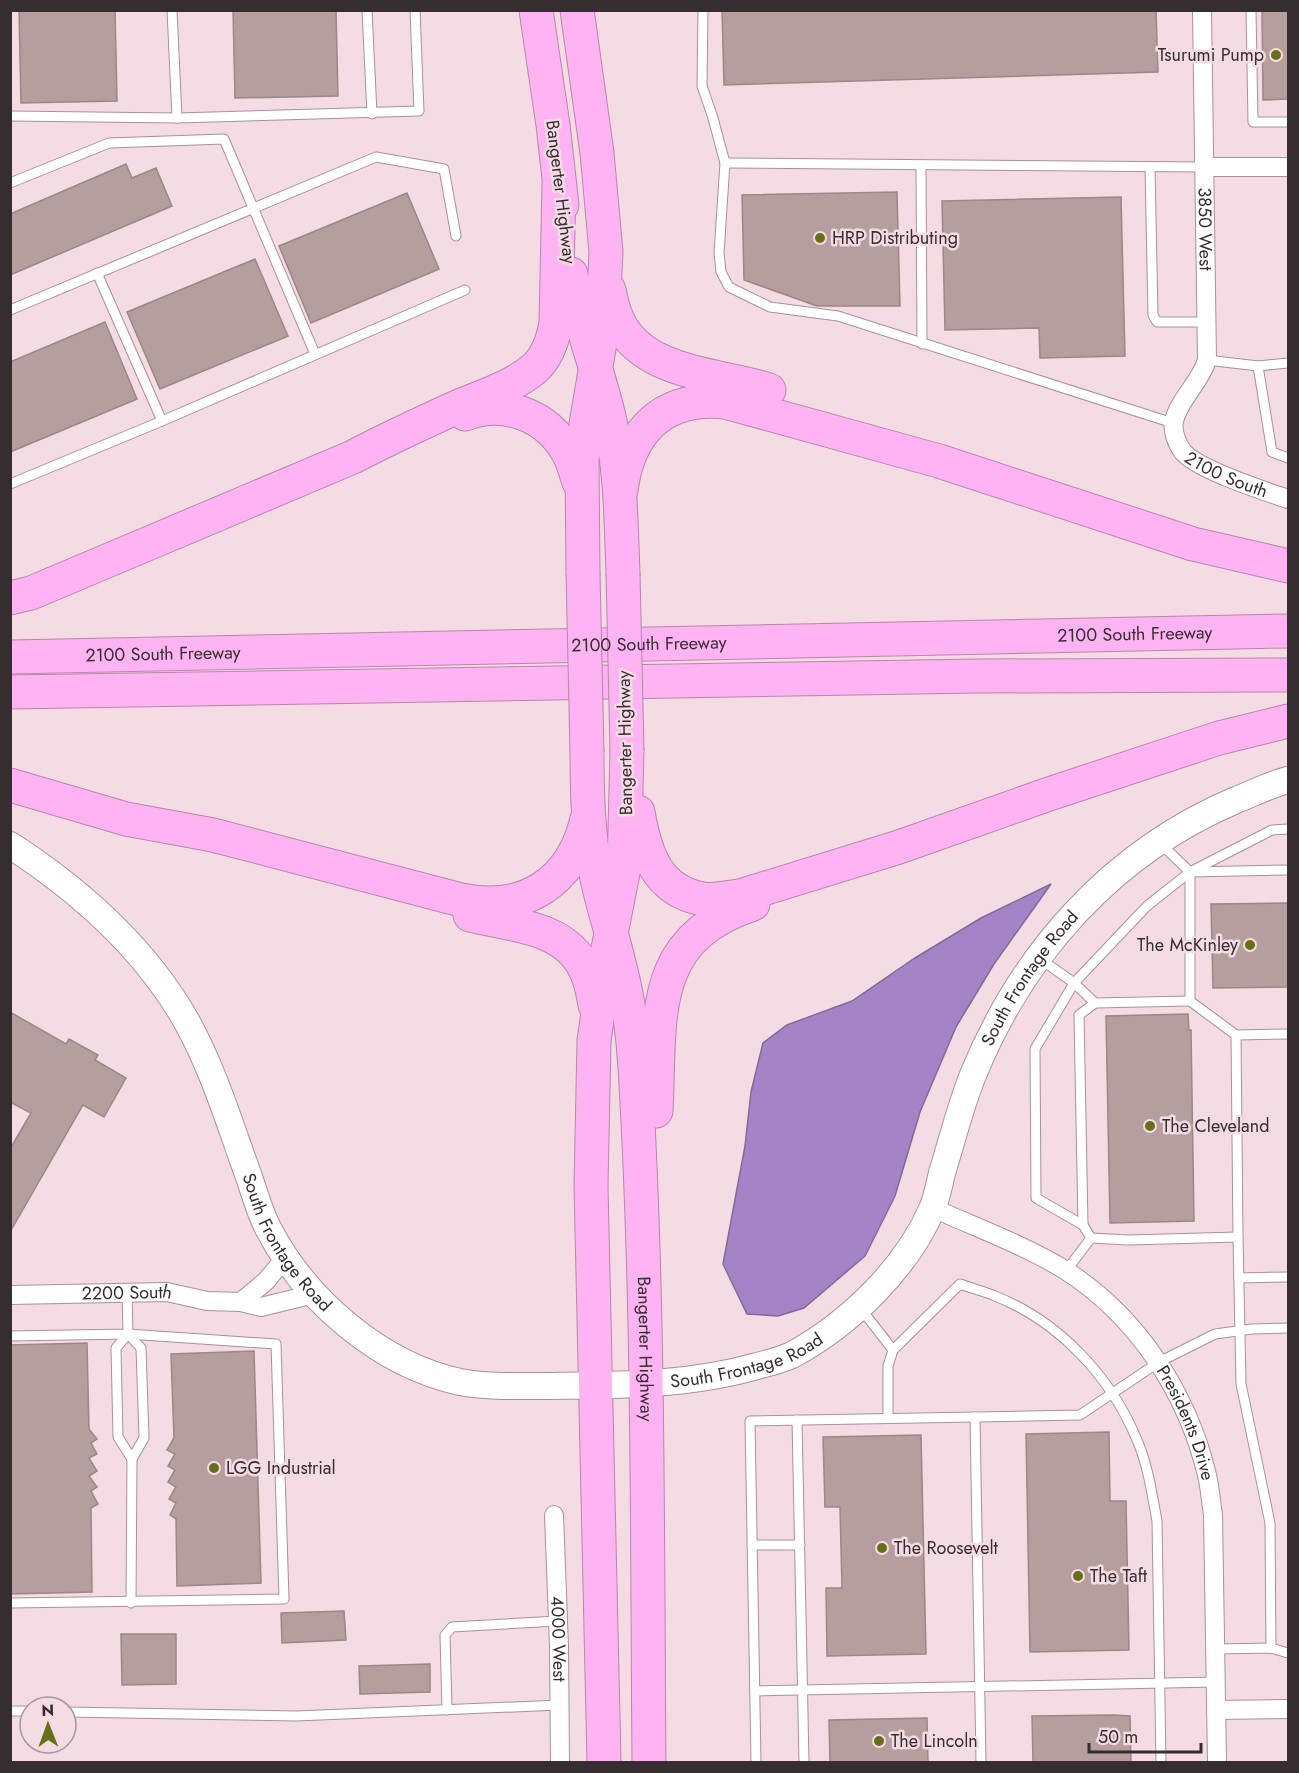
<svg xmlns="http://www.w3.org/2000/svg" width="1299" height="1773" viewBox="0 0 1299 1773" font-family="Jost,sans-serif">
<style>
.water{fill:#a683c6;stroke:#846999;stroke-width:1.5}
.building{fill:#b79e9e;stroke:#9e8686;stroke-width:1.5}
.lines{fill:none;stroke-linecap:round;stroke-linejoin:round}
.lane-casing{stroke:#a89198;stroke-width:11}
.street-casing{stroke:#a89198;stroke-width:20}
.secondary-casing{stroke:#a89198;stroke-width:28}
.highway-casing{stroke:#b885af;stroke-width:35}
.lane{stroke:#fff;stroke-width:9}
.street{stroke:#fff;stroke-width:18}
.secondary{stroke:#fff;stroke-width:26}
.highway{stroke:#feb4f3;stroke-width:33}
.highway-bridge-casing{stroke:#b885af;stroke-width:35;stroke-linecap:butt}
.highway-bridge{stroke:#feb4f3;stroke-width:33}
.poi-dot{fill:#667019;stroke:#f5dce4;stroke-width:2}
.labels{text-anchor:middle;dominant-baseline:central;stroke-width:5;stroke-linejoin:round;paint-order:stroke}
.poi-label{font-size:18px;fill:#362d30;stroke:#f5dce4;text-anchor:start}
.street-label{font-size:18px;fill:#362d30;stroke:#f5dce4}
</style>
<rect width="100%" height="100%" fill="#f5dce4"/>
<path class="water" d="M 1051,884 L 994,964 L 956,1027 L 920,1112 L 895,1196 L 865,1256 L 804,1308 L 778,1316 L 747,1314 L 723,1264 L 745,1146 L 751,1092 L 763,1043 L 787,1025 L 852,1001 L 915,958 L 981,918 Z"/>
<g class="building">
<path d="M 19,10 L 115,10 L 117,101 L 21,103 Z"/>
<path d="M 233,10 L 336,10 L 338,96 L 235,98 Z"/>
<path d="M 722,10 L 1156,10 L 1158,72 L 724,85 Z"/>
<path d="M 1262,10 L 1288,10 L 1288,99 L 1263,100 Z"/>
<path d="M 126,164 L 132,178 L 156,168 L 172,206 L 10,275 L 10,214 Z"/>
<path d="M 897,192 L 900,306 L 817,306 L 744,280 L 742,195 Z"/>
<path d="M 407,193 L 439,269 L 311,323 L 279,246 Z"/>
<path d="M 1121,197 L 1125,356 L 1040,358 L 1039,328 L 945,330 L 942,201 Z"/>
<path d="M 255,259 L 288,336 L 160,389 L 127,312 Z"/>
<path d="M 105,322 L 137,399 L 10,452 L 10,362 Z"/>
<path d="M 1288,903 L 1288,987 L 1213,988 L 1211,904 Z"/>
<path d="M 10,1012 L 66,1044 L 69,1039 L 98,1055 L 95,1060 L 126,1078 L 104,1117 L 83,1105 L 10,1232 L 10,1149 L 31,1113 L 10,1102 Z"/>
<path d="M 1188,1014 L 1189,1030 L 1191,1030 L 1194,1221 L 1110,1223 L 1106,1016 Z"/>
<path d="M 87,1343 L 89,1429 L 97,1439 L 91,1443 L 97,1454 L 89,1458 L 97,1471 L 89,1476 L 97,1487 L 91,1491 L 98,1504 L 91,1508 L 92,1592 L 10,1594 L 10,1345 Z"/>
<path d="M 254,1351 L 261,1583 L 177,1586 L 176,1519 L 170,1515 L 176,1503 L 169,1499 L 176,1487 L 168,1482 L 175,1470 L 168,1466 L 175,1454 L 167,1450 L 174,1438 L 171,1354 Z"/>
<path d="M 1109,1432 L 1110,1501 L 1126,1501 L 1129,1650 L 1030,1652 L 1026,1434 Z"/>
<path d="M 921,1435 L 926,1654 L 827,1656 L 826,1588 L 842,1588 L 840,1507 L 825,1507 L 823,1437 Z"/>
<path d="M 344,1611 L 346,1640 L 282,1643 L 281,1613 Z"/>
<path d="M 121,1634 L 176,1634 L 176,1684 L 122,1685 Z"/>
<path d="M 430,1664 L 430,1692 L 360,1694 L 359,1666 Z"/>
<path d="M 1114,1715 L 1130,1716 L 1131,1762 L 1033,1762 L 1032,1716 Z"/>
<path d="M 927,1718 L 928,1762 L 830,1762 L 829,1720 Z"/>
</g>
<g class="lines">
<g class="lane-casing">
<g id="lane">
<path d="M 172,10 L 177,118"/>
<path d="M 367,10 L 372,114"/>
<path d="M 703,10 L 702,86 L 713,118 L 725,163 L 719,253 L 721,272 L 729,287 L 770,307 L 838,316 L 1173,423"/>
<path d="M 1251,10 L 1253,122 L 1288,122"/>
<path d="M 10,116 L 177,118 L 419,111 L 415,10"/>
<path d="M 725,163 L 1204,167"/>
<path d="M 921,165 L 922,344"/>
<path d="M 1150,167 L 1153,315 L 1157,322 L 1207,322"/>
<path d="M 10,183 L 109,143 L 224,139 L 315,354"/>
<path d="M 97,273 L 162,421"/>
<path d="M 10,310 L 376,157 L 444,169 L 456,236"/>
<path d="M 1207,360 L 1258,366 L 1288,363"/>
<path d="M 1258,366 L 1272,452 L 1288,458"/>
<path d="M 10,484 L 162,421 L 465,290"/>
<path d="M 1161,844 L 1190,872 L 1288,870"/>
<path d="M 1190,872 L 1190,1001 L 1236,1035 L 1238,1237"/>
<path d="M 1039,958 L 1074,983 L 1147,906 L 1190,872 L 1272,830 L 1288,829"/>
<path d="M 1236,1035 L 1288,1034"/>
<path d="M 1083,1225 L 1079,1015 L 1095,1003"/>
<path d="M 1091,1238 L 1128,1240 L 1238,1237 L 1241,1384 L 1270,1523 L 1271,1648"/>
<path d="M 1066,1271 L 1091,1238 L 1083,1225 L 1036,1198 L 1035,1049 L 1074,983 L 1095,1003 L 1190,1001"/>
<path d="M 1239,1278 L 1288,1277"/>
<path d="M 861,1309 L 893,1350"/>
<path d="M 128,1334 L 141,1348 L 144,1438 L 132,1459 L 131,1603"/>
<path d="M 128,1334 L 116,1348 L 118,1437 L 132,1459"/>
<path d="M 10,1336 L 128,1334 L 127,1293"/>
<path d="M 975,1417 L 981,1762"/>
<path d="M 888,1418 L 888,1366 L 893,1350 L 960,1284 C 971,1288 983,1291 995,1296 C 1059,1321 1111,1377 1137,1440 C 1148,1465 1152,1494 1157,1521 L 1161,1762"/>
<path d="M 797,1420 L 804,1762"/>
<path d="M 752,1545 L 800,1545"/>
<path d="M 10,1603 L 284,1599 L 276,1344 L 128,1334"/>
<path d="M 1216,1649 L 1271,1648 L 1288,1653"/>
<path d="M 755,1691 L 1216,1682"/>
<path d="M 447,1710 L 445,1635 L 452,1627 L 558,1621"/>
<path d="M 10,1711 L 30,1711"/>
<path d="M 66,1712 L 296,1716 L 560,1705"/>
<path d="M 756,1762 L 750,1421 L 1080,1415 L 1159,1362 L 1215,1334 L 1252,1329 L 1288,1328"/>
</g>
</g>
<g class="street-casing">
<g id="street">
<path id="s1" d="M 1202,10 L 1207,360 C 1200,383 1179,399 1174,421 C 1172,431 1177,444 1183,452 C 1199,470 1264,491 1288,499"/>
<path d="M 1204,167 L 1288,167"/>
<path id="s2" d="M 933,1208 C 977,1228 1024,1245 1065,1270 C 1137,1316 1187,1392 1207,1475 C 1210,1488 1211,1502 1213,1515 L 1217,1762"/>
<path id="s3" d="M 10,1295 L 167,1292 L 207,1301 L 241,1302 L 261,1307 L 314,1294"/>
<path d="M 241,1302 L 266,1281 L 286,1257"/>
<path id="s4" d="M 554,1515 L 559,1647 L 560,1762"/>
<path d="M 1216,1710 L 1288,1709"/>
</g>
</g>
<g class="secondary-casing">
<g id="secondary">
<path id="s5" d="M 10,845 C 81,891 145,948 187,1022 C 214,1071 230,1125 249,1177 C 255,1194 260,1214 269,1230 C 306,1301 381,1365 460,1382 C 487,1387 516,1386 544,1386 C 615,1385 687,1386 757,1366 C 768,1363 781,1360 792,1355 C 849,1324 906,1269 932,1209 C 937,1198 939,1185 942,1173 C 952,1141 960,1107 973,1075 C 1023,952 1113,852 1236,800 C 1254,793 1271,784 1288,780"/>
</g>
</g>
<g class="highway-casing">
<g id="highway">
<path d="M 536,10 L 553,125 L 562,205"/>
<path d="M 577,10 L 597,153 L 606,252 L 602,331 L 586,424 L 582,461 L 583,573"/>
<path d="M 571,274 C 579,325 599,372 610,421 C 621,472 621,522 623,573"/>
<path d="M 609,290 C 611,298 612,306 615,313 C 636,375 718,373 769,390"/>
<path d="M 465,414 C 504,399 546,415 567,451 C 573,460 575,472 579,482"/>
<path d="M 621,490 C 629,431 663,396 725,402 L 939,461 L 1193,544 L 1288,566"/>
<path d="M 10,598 L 31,593 L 353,457 C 387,439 422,423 457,407 C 483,396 513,387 535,368 C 548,356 553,340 556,323 L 559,184"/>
<path id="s6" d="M 10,657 L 1288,631"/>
<path d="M 10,692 L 978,676 L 1288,675"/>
<path id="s7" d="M 587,752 C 587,793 588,833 596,874 C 602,904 612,933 619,963 C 628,997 633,1033 635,1068 C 649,1299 647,1531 649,1762"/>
<path d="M 10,785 L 126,819 L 213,835 L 461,900 C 524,913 572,883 587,819"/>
<path d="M 638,812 C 645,852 656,891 703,899 C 715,901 728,897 740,896 L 899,847 L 1049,794 L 1219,738 L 1288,721"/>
<path d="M 470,915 C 510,925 565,926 585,969 C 591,980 593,993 595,1005"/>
<path d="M 656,1111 C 661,1019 646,939 753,904"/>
<path d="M 604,1762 L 591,1186 L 594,1041 L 605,964 L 624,868 L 627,751"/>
</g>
</g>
<use href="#lane" class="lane"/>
<use href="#street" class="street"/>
<use href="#secondary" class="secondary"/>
<use href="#highway" class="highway"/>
<g class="highway-bridge-casing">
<g id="highway-bridge">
<path d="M 583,573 L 587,752"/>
<path d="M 623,573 L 627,751"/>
</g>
</g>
<use href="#highway-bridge" class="highway-bridge"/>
</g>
<g class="poi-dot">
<circle cx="1276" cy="55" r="6"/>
<circle cx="820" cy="238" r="6"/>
<circle cx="1250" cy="945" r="6"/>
<circle cx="1150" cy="1126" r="6"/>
<circle cx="214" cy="1468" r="6"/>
<circle cx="882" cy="1548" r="6"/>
<circle cx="1078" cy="1576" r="6"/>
<circle cx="879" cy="1741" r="6"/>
</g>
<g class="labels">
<g class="poi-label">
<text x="1264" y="55" text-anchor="end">Tsurumi Pump</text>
<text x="832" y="238">HRP Distributing</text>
<text x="1238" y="945" text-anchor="end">The McKinley</text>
<text x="1162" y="1126">The Cleveland</text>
<text x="226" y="1468">LGG Industrial</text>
<text x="894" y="1548">The Roosevelt</text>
<text x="1090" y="1576">The Taft</text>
<text x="891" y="1741">The Lincoln</text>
</g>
<g class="street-label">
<text transform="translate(561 192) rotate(83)">Bangerter Highway</text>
<text stroke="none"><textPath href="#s1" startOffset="219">3850 West</textPath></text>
<text stroke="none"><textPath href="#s1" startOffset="502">2100 South</textPath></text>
<text stroke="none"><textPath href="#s6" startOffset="1125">2100 South Freeway</textPath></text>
<text stroke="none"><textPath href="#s6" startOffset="639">2100 South Freeway</textPath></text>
<text stroke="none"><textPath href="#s6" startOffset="153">2100 South Freeway</textPath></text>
<text transform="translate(625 743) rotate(-91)">Bangerter Highway</text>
<text stroke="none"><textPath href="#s5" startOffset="1522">South Frontage Road</textPath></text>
<text stroke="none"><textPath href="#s5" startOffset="496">South Frontage Road</textPath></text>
<text stroke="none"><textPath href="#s3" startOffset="117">2200 South</textPath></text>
<text stroke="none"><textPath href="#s7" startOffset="602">Bangerter Highway</textPath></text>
<text stroke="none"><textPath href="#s5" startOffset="1018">South Frontage Road</textPath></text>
<text stroke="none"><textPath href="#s2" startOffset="345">Presidents Drive</textPath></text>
<text stroke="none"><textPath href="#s4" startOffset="124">4000 West</textPath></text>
</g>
</g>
<rect width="1299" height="1773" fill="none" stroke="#362d30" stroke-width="24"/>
<g transform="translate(48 1725) rotate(359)"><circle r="28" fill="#f5dce4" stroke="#a9969c" stroke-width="1.5"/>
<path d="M0-4.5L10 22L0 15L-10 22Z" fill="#667019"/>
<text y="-9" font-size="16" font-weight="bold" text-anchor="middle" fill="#362d30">N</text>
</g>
<path d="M1089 1743v9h112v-9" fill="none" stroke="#362d30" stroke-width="3"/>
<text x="1098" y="1743" font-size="18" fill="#362d30" stroke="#f5dce4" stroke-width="4.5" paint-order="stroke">50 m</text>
</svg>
